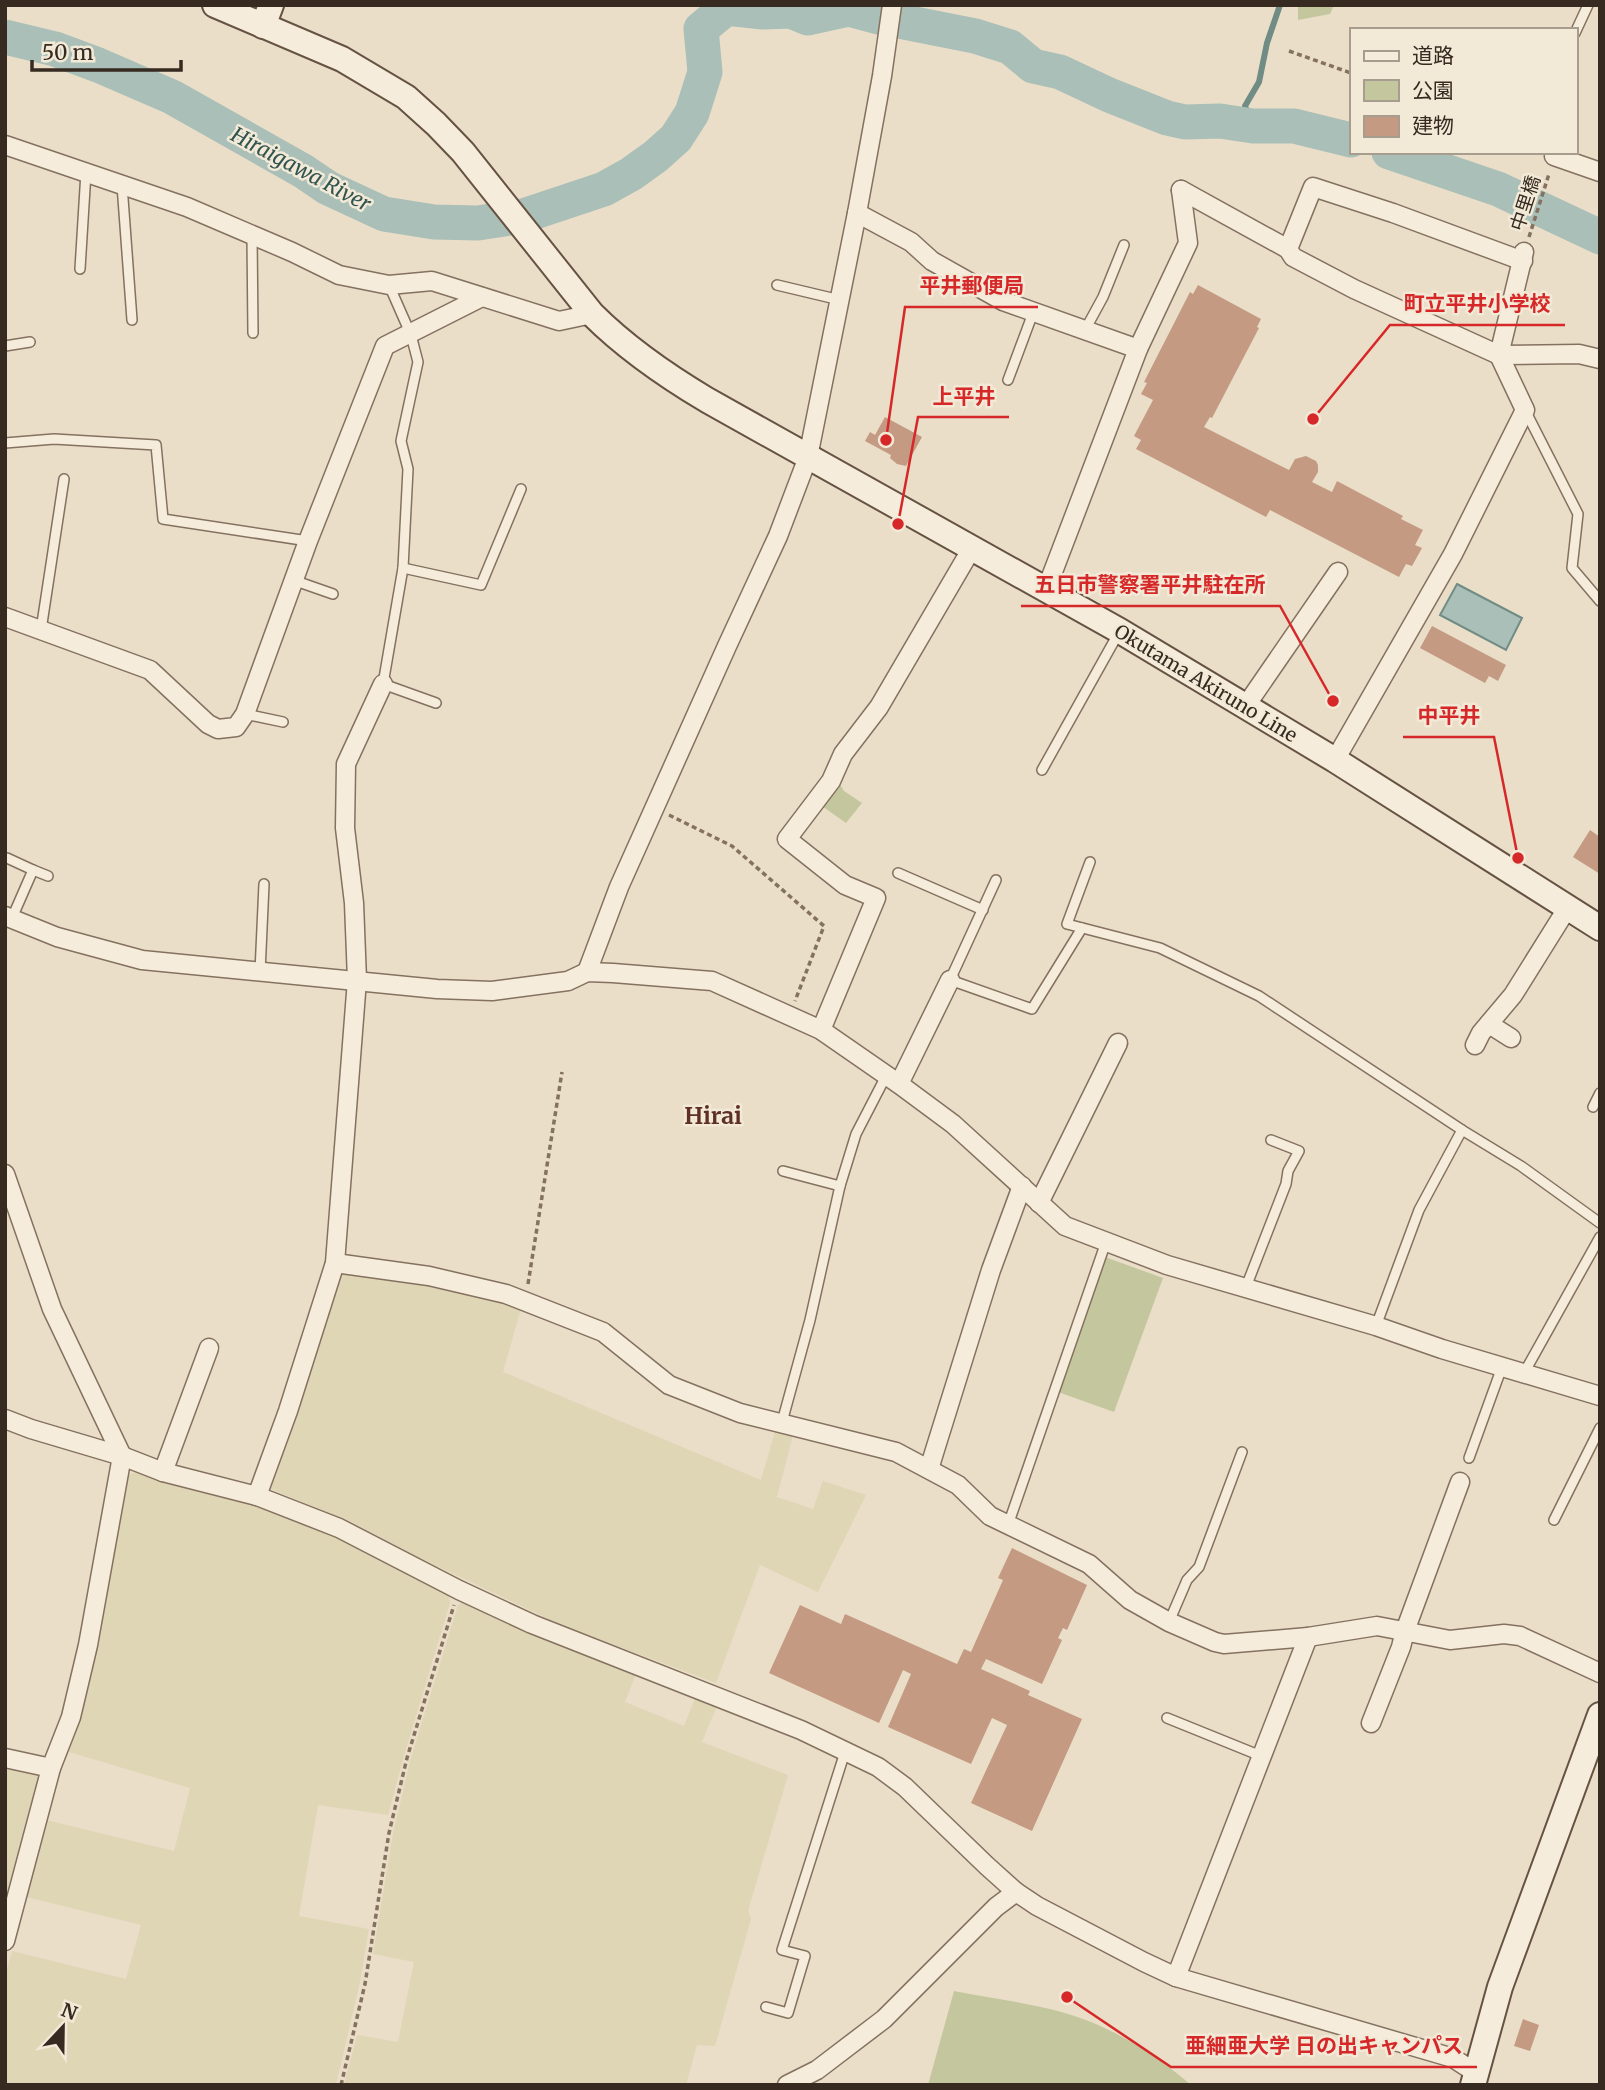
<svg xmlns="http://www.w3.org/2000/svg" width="1605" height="2090" viewBox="0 0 1605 2090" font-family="Merriweather,'Noto Sans JP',serif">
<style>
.farmland{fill:#dfd6b6}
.green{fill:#c4c79d}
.water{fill:#a9bfb7;stroke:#708c84;stroke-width:2}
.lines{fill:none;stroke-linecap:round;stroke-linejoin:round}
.stream{stroke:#708c84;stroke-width:6}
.river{stroke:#a9bfb7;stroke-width:35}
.building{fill:#c49a82}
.lane-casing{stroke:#84715f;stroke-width:12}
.street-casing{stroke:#84715f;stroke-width:21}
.secondary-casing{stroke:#665242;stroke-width:28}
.path{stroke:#84715f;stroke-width:3.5;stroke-dasharray:5 3.5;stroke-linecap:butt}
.lane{stroke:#f6ecdb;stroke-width:9}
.street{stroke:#f6ecdb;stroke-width:18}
.secondary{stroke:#f6ecdb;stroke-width:24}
.labels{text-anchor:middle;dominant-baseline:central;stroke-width:5;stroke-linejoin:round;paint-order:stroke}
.street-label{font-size:19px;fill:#362a21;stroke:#f2e9d7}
.water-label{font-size:21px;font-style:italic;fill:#325451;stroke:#f2e9d7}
.quarter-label{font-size:23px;font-weight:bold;fill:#5f2e25;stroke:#f2e9d7}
.leader{fill:none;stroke:#d62828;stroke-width:2.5}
.callout-dot{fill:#d62828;stroke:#f2e9d7;stroke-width:2.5}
.callout-label{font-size:21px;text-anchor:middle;font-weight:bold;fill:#d62828;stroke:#f2e9d7;stroke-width:5;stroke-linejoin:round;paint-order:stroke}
</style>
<rect width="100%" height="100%" fill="#eadec8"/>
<g class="farmland">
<path d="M 346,1269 L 428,1281 L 522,1305 L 503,1372 L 761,1480 L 776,1428 L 794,1431 L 777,1497 L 813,1509 L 823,1481 L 866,1495 L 818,1592 L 760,1565 L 716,1683 L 561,1625 L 418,1557 L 353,1523 L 271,1489 L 268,1481 L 339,1277 Z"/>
<path d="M 138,1471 L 184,1488 L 250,1504 L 301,1521 L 333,1535 L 449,1596 L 450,1603 L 404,1756 L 388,1815 L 318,1805 L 299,1916 L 369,1929 L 360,1982 L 336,2085 L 5,2085 L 5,1976 L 12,1951 L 126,1979 L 141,1925 L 26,1897 L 46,1820 L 174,1851 L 190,1788 L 69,1752 L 81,1719 L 93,1668 L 129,1475 Z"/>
<path d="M 465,1602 L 539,1637 L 636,1674 L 625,1702 L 684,1726 L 695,1698 L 717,1706 L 702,1742 L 788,1775 L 748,1911 L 751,1919 L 715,2046 L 697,2045 L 686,2085 L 344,2085 L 357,2035 L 398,2042 L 414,1962 L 373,1954 L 393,1833 L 410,1761 L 458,1605 Z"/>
<path d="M 5,1767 L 36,1775 L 40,1782 L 27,1820 L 5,1901 Z"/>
</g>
<g class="green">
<path d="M 1298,5 L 1334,5 L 1330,14 L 1298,20 Z"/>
<path d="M 839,783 L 844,791 L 862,803 L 846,823 L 822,806 Z"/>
<path d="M 1105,1257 L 1163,1278 L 1114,1412 L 1058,1392 Z"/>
<path d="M 954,1991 C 990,1998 1030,2003 1065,2013 C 1111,2026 1155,2054 1191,2085 L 928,2085 Z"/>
</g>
<path class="water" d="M 1457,584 L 1522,618 L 1506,650 L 1440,615 Z"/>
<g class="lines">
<path class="stream" d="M 1253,126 L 1245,106 L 1259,82 L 1267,43 L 1280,5"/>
<g class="river">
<path d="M 5,37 L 55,49 L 98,65 L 172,97 L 303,171 L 328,188 L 384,214 L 434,222 L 478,223 L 523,216 L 604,189 L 631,174 L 656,156 L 676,138 L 692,113 L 705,72 L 701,29 L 726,8 L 763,12 L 791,11 L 808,18 L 849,9 L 879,17 L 975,36 L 1010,47 L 1033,66 L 1060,72 L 1109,95 L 1167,118 L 1185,122 L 1220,121 L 1253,126 L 1294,126 L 1351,140"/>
<path d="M 1389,152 L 1498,189 L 1600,237"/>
</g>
</g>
<g class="building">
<path d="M 1198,285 L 1261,319 L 1257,327 L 1259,328 L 1212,418 L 1210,417 L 1204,427 L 1289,470 L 1295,459 L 1306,456 L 1316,461 L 1318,465 L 1318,472 L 1312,482 L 1332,492 L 1337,481 L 1403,516 L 1401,519 L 1423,530 L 1415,545 L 1422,548 L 1412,566 L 1406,564 L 1399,577 L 1270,510 L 1266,517 L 1136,449 L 1141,440 L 1134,436 L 1153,400 L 1141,394 L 1147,383 L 1144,382 L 1190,292 L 1193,294 Z"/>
<path d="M 885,417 L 922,437 L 906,466 L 897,464 L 890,458 L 891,455 L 865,441 L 870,432 L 875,435 Z"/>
<path d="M 1432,626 L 1506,665 L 1498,681 L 1489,676 L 1485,683 L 1420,648 Z"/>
<path d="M 1590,830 L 1600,837 L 1600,874 L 1573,857 Z"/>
<path d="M 1012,1548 L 1087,1585 L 1067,1630 L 1063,1628 L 1058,1638 L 1062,1640 L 1042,1684 L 986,1659 L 981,1669 L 1030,1691 L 1028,1695 L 1082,1719 L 1032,1831 L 971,1803 L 1007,1725 L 992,1718 L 971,1764 L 888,1727 L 911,1674 L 903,1670 L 879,1723 L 769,1673 L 800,1605 L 841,1624 L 845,1614 L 957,1664 L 964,1649 L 971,1652 L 1003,1580 L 998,1578 Z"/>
<path d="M 1523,2019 L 1539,2025 L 1530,2051 L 1514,2046 Z"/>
</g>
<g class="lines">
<g class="lane-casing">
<g id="lane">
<path d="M 1575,33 L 1588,5"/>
<path d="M 122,185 L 132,320"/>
<path d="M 252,236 L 253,333"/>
<path d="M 80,269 L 86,172"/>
<path d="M 389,285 L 411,335 L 418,362 L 401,441 L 408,469 L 403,568 L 383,684 L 436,703"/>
<path d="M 777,285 L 840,300"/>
<path d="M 1085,330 L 1103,297 L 1124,245"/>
<path d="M 5,346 L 30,342"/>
<path d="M 1008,380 L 1033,313"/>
<path d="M 1526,412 L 1578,514 L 1572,568 L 1600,601"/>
<path d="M 5,443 L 54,439 L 156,445 L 163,519 L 308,541"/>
<path d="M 403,568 L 481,585 L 521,489"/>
<path d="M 293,580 L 333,594"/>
<path d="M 41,630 L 64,479"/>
<path d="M 245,714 L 283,722"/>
<path d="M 1042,770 L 1118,634"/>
<path d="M 7,858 L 33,870 L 12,918"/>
<path d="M 1090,862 L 1067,924 L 1160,948 L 1259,996 L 1462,1130"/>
<path d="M 33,870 L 48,876"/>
<path d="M 898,873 L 983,910"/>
<path d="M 996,880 L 950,980 L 1032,1009 L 1082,928"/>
<path d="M 260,972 L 264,884"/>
<path d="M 1593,1107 L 1600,1093"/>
<path d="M 783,1171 L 840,1186"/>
<path d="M 1246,1287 L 1286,1184 L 1288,1171 L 1299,1151 L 1271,1140"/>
<path d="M 1376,1326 L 1419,1210 L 1462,1130 L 1521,1166 L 1600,1223"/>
<path d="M 1524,1373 L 1600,1237"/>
<path d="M 782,1422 L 810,1320 L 840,1186 L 856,1134 L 886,1076"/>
<path d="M 1469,1458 L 1502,1367"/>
<path d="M 1554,1520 L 1600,1428"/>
<path d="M 1008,1525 L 1106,1242"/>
<path d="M 1169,1622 L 1187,1580 L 1199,1567 L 1242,1452"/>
<path d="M 1167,1718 L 1261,1756"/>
<path d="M 766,2007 L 788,2013 L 805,1956 L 782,1950 L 845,1752"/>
</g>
</g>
<g class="street-casing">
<g id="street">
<path d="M 5,145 L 187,207 L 292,252 L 339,275 L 389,285 L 432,281 L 559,321 L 592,314"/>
<path d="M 1554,156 L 1600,172"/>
<path d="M 1181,190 L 1288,249 L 1293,257 L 1354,289 L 1499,355 L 1579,354 L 1600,359"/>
<path d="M 857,213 L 911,242 L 932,261 L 1003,301 L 1138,349"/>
<path d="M 1288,249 L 1313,187 L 1393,213 L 1523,261"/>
<path d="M 1046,590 L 1138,349 L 1188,243 L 1181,190"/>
<path d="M 5,617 L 150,670 L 208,724 L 218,729 L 236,727 L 245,714 L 308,541 L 385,346 L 482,297"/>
<path d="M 1245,707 L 1338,572"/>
<path d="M 1335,760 L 1453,554 L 1525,410 L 1499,355 L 1524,252"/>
<path d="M 5,916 L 57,937 L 142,960 L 437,989 L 492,991 L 568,981 L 587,972 L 613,973 L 712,981 L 821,1030 L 899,1084 L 953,1124 L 1065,1226 L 1167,1265 L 1376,1326 L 1442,1349 L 1600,1396"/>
<path d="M 587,972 L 619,887 L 727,646 L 778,536 L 808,457 L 857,213 L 882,76 L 892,5"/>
<path d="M 1489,1024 L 1511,1038"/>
<path d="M 821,1030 L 876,898 L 845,885 L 787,839 L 831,781 L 843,754 L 879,707 L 972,548"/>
<path d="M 1475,1045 L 1481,1033 L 1513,995 L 1568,907"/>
<path d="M 899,1084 L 950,980"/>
<path d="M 5,1174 L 52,1309 L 122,1456 L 88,1645 L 71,1717 L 51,1768 L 5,1941"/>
<path d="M 1039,1203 L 1118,1043"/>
<path d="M 335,1263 L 429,1276 L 506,1294 L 603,1332 L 669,1385 L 740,1413 L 896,1452 L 958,1485 L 990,1516 L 1089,1564 L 1130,1600 L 1169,1622 L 1215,1642 L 1224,1644 L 1308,1637 L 1377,1626 L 1450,1640 L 1504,1634 L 1520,1636 L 1600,1673"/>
<path d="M 5,1419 L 31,1429 L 122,1456 L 163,1472 L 257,1496 L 339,1528 L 459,1590 L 532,1624 L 801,1730 L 878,1767 L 905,1787 L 987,1866 L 1016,1892 L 1037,1906 L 1144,1962 L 1176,1977 L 1453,2058 L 1476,2073"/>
<path d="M 929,1469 L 991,1270 L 1022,1186"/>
<path d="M 163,1472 L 209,1348"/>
<path d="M 257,1496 L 288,1411 L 335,1263 L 357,980 L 354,903 L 345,828 L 346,764 L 383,684"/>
<path d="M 1371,1723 L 1401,1647 L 1405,1631 L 1460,1482"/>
<path d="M 5,1758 L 51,1768"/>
<path d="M 1176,1977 L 1308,1637"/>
<path d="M 787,2085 L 817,2070 L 884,2019 L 996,1907 L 1016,1892"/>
</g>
</g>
<g class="secondary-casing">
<g id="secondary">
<path d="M 215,5 L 342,59 L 406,97 L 436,124 L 463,152 L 592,314 C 626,348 665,375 707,400 L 1120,631 L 1335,760 L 1600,928"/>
<path d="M 263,26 L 271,5"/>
<path d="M 1473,2085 L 1500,1987 L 1600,1715"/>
</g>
</g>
<g class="path">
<path d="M 1289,51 L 1351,73"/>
<path d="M 1529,237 L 1549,174"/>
<path d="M 669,815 L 732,846 L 824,926 L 795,1001"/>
<path d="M 528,1284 L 562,1072"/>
<path d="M 341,2085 L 365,1984 L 389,1833 L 407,1758 L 454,1605"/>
</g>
<use href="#lane" class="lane"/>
<use href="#street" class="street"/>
<use href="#secondary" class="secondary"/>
</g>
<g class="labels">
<g class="street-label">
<text transform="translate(1525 203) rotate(-72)">中里橋</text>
<text transform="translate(1206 683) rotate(31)">Okutama Akiruno Line</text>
</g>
<g class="water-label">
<text transform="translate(301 169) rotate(28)">Hiraigawa River</text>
</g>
<g class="quarter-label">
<text x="713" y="1115">Hirai</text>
</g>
</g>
<path class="leader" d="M886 440L905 307H1038M1313 419L1390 325H1565M898 524L918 417H1009M1333 701L1280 606H1021M1518 858L1494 737H1403M1067 1997L1171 2067H1477"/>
<g class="callout-dot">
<circle cx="886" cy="440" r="7"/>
<circle cx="1313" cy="419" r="7"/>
<circle cx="898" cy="524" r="7"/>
<circle cx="1333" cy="701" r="7"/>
<circle cx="1518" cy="858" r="7"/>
<circle cx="1067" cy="1997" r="7"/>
</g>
<g class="callout-label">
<text x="972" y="293">平井郵便局</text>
<text x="1477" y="311">町立平井小学校</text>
<text x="964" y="404">上平井</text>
<text x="1150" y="592">五日市警察署平井駐在所</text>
<text x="1449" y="723">中平井</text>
<text x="1324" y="2053">亜細亜大学 日の出キャンパス</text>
</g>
<rect width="1605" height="2090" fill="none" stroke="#362a21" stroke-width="14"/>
<rect x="1350" y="28" width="228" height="126" fill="#f2e9d7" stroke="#a79d8e" stroke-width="2"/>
<rect x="1364" y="51" width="35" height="10" fill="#f6ecdb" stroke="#a79d8e" stroke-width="2"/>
<text x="1412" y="63" font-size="21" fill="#362a21">道路</text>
<rect x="1364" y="80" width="35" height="21" fill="#c4c79d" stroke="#a79d8e" stroke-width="2"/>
<text x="1412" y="98" font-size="21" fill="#362a21">公園</text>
<rect x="1364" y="116" width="35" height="21" fill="#c49a82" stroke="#a79d8e" stroke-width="2"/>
<text x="1412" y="133" font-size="21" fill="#362a21">建物</text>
<g transform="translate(63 2027) rotate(22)" stroke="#f2e9d7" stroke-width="5" paint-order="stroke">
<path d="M0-5L12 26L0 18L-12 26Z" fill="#362a21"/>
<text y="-10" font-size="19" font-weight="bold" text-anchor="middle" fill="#362a21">N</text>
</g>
<path d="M32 60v10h149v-10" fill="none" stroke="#362a21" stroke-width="3.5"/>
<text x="42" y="60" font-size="21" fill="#362a21" stroke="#f2e9d7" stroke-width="5" paint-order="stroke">50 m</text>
</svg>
